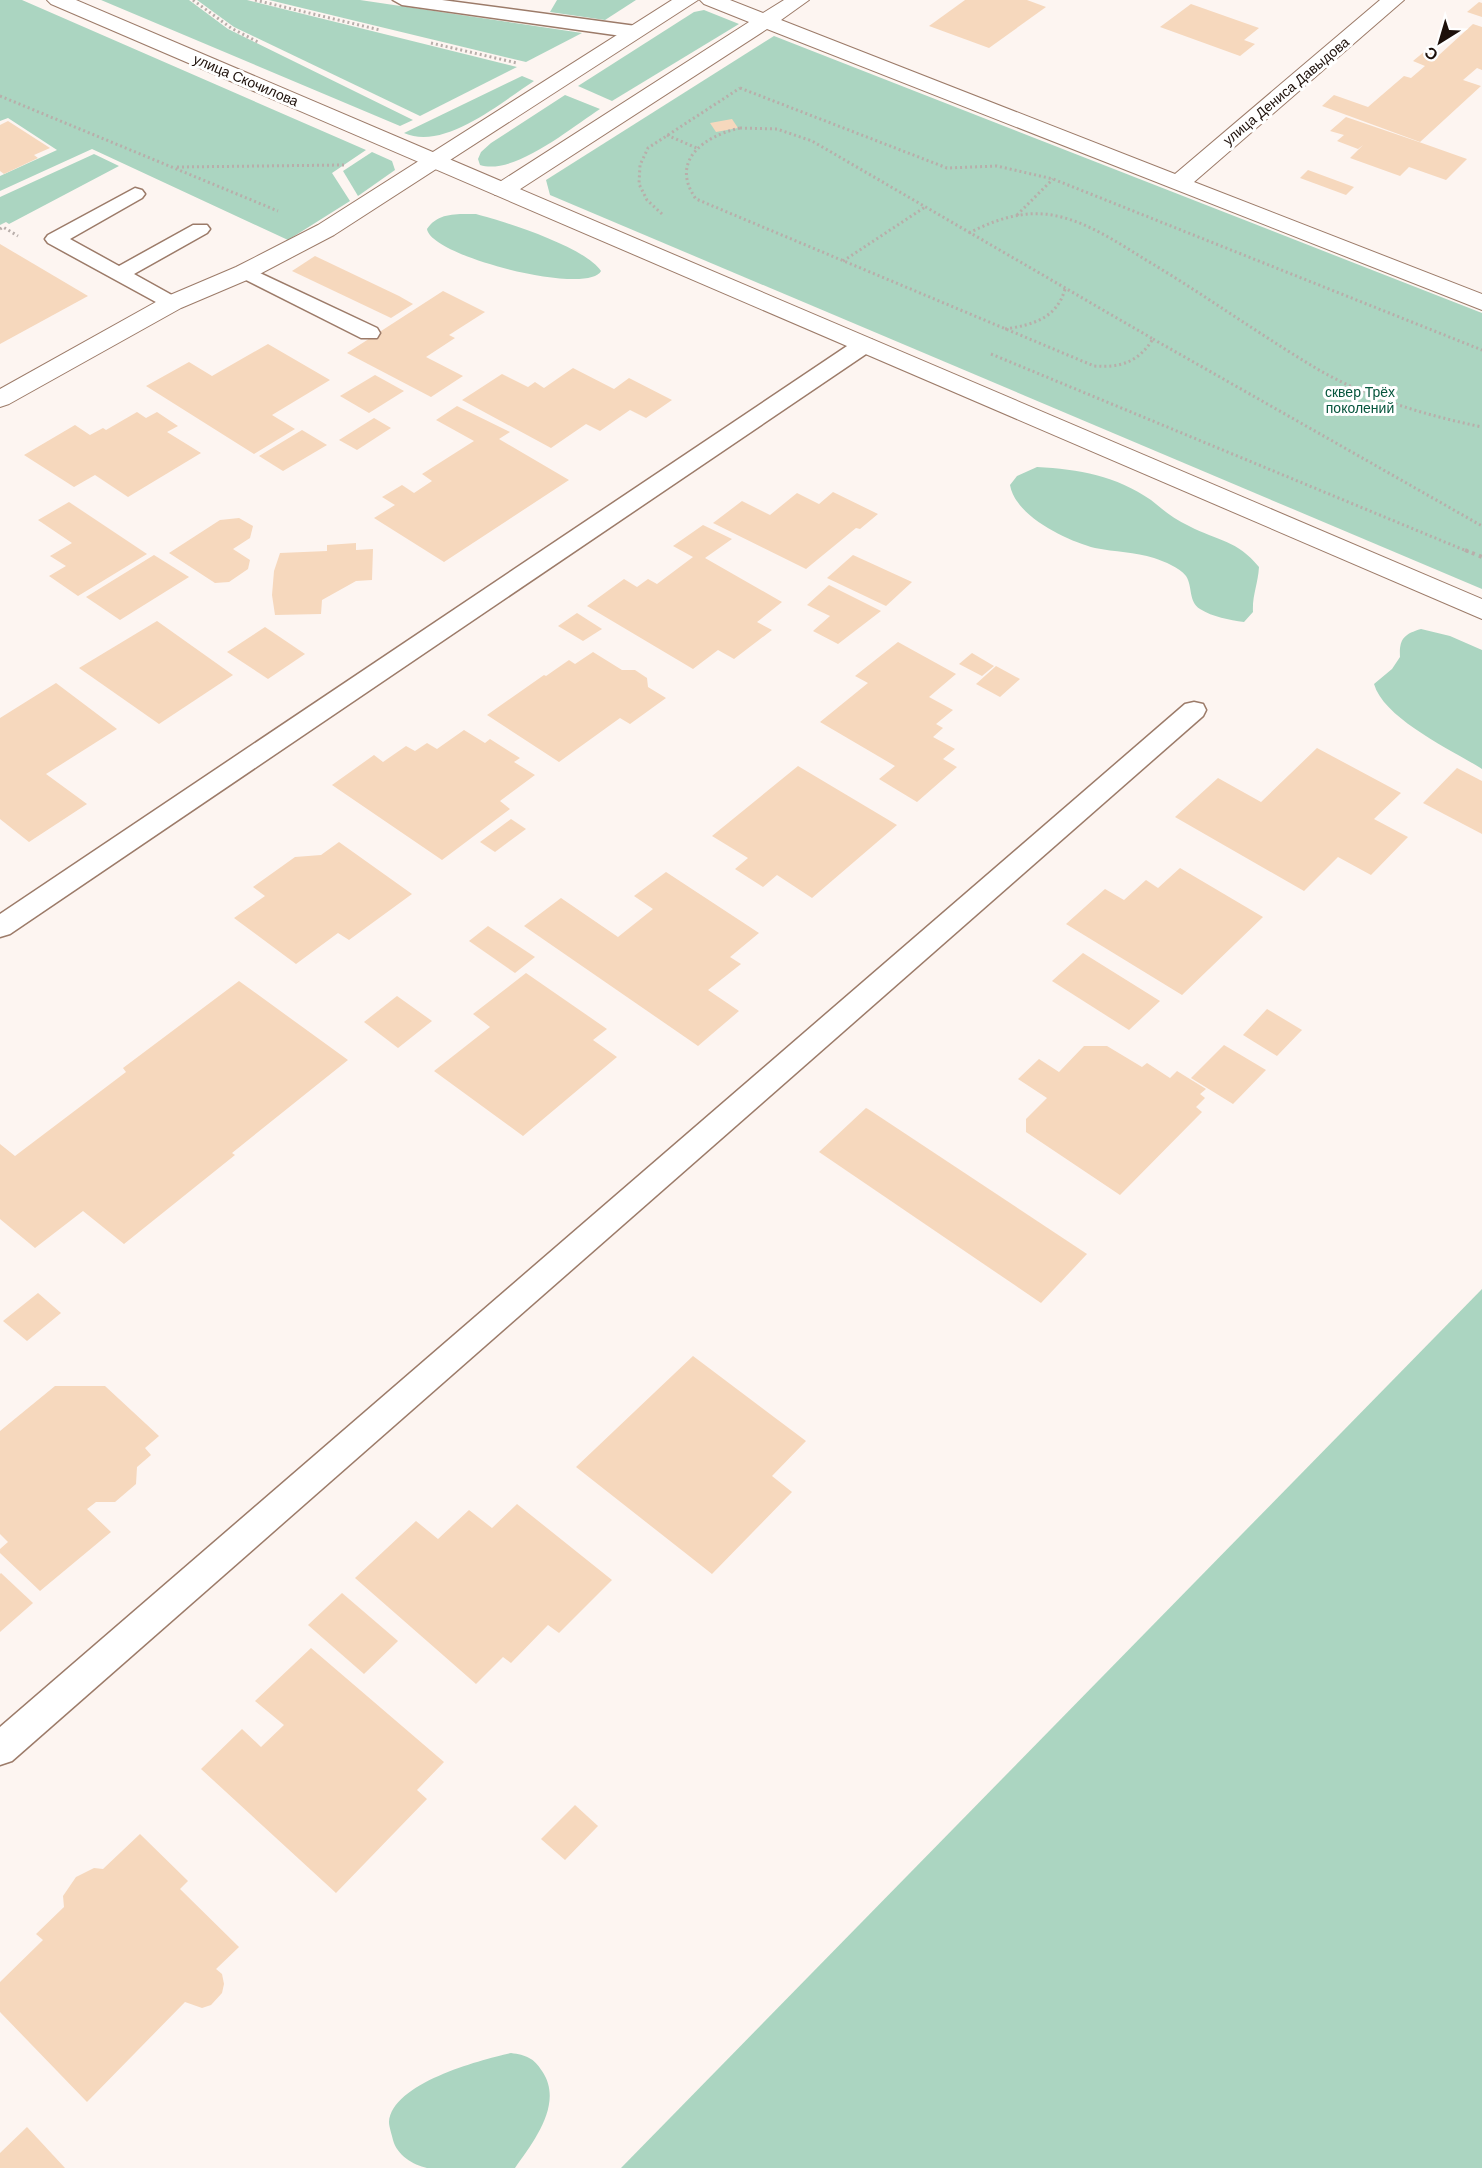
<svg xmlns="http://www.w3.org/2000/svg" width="1482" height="2168" viewBox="0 0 1482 2168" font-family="'DM Sans',sans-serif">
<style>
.green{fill:#abd5c1}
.building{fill:#f6d8bd}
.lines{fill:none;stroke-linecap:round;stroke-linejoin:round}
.service-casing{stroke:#9c7b69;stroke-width:3}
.minor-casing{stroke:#9c7b69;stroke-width:2}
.tertiary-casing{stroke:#9c7b69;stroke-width:2}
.path-far1{stroke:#b8aeaa;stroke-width:3;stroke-dasharray:2 3;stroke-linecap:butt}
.path{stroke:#b8aeaa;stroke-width:4;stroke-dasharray:3 4.5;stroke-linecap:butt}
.service{fill:#fff;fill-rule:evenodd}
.minor{fill:#fff;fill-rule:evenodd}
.tertiary{fill:#fff;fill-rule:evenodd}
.labels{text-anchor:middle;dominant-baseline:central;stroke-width:6;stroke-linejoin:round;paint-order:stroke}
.far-street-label{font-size:14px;fill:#1d100a;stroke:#fff}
.far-park-label{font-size:14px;fill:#05553c;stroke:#fff}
</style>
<rect width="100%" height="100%" fill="#fdf5f1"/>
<g class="green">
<path d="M 0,0 L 22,0 L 366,150 L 332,173 L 350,201 L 288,240 L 92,149 L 0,191 L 0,176 L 57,150 L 8,118 L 0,121 Z"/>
<path d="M 101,0 L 189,0 L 228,29 L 413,120 L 400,126 Z"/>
<path d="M 197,0 L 247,0 L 517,67 L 420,116 L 234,27 Z"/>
<path d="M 269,0 L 360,0 L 582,33 L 526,62 Z"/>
<path d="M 557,0 L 636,0 L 605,20 L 550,12 Z"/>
<path d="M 704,10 L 739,24 L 612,101 L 578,86 L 694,12 Z"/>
<path d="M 774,36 L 1482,313 L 1482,589 L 550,195 L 546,180 Z"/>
<path d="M 522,76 L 534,81 C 501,102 445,151 404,133 Z"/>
<path d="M 565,95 L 600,109 C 572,127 514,176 480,165 L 478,159 L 481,152 L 491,143 Z"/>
<path d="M 372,152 L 392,161 L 395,170 L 358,196 L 343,171 Z"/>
<path d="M 94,154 L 119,166 L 9,224 L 6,222 L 0,225 L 0,197 Z"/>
<path d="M 476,214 C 506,222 585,247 601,271 C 589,296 431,257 427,229 C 438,212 458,214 476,214 Z"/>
<path d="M 1037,467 C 1079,469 1116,476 1151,500 C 1163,510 1174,519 1189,526 C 1218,541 1237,540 1259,567 C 1258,584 1252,596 1253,612 L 1244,622 C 1229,620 1213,617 1200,609 C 1188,601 1193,587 1186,576 C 1179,567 1165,562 1154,558 C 1135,552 1115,552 1095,548 C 1067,541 1015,516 1010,485 L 1017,476 Z"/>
<path d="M 1421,629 L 1450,636 L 1482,650 L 1482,769 C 1452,750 1384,719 1374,684 L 1392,669 L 1400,657 C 1399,639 1404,634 1421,629 Z"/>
<path d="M 1482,1289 L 1482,2168 L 621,2168 Z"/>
<path d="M 511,2053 C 526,2055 534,2058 542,2071 C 564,2103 534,2141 515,2168 C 491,2168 449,2168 427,2168 C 413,2165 397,2155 393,2140 C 392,2135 389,2127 389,2122 C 392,2083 480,2060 511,2053 Z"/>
</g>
<g class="building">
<path d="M 965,0 L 1027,0 L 1046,7 L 989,48 L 929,26 Z"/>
<path d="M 1479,2 L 1482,3 L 1482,17 L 1467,12 Z"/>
<path d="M 1191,4 L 1259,28 L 1244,40 L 1255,44 L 1240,56 L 1160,27 Z"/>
<path d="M 1473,24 L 1482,27 L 1482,70 L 1477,68 L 1463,80 L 1481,86 L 1420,142 L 1322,106 L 1334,95 L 1368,107 L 1404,76 L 1411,78 L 1425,66 L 1413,61 L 1425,51 L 1438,56 Z"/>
<path d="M 1346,117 L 1419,142 L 1467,159 L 1446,180 L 1409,167 L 1400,176 L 1350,158 L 1363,145 L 1358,149 L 1337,141 L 1344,135 L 1330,131 Z"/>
<path d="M 732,119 L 738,128 L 716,132 L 710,123 Z"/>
<path d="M 8,121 L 50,148 L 34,155 L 38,158 L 4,174 L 0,171 L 0,125 Z"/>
<path d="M 1308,170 L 1354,187 L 1346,195 L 1300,178 Z"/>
<path d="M 0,244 L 88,296 L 0,344 Z"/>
<path d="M 315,256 L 399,296 L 413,304 L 391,318 L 292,271 Z"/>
<path d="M 443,291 L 485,312 L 449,335 L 455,338 L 426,357 L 463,376 L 431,397 L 347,353 Z"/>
<path d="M 268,344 L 330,380 L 272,415 L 295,429 L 254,454 L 146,386 L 189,362 L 212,376 Z"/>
<path d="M 573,368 L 614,389 L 629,378 L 672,400 L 646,418 L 630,410 L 600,431 L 586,424 L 551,448 L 462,400 L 502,374 L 528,387 L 535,382 L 544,388 Z"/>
<path d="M 375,375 L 404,391 L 369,413 L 340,396 Z"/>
<path d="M 457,406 L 510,432 L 499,439 L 569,480 L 444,562 L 374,518 L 395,505 L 382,497 L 402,485 L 414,493 L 432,481 L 422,474 L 474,441 L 436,420 Z"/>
<path d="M 137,412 L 146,418 L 157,412 L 178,426 L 167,432 L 201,453 L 128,497 L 95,475 L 74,487 L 24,455 L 75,425 L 90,435 L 103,428 L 106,430 Z"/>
<path d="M 374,418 L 391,428 L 357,450 L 339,440 Z"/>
<path d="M 302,430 L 327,445 L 283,471 L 259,456 Z"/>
<path d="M 833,492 L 878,514 L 860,529 L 856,528 L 806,569 L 713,523 L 742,501 L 770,515 L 797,493 L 819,504 Z"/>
<path d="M 69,502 L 147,554 L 78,596 L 49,576 L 66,566 L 50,556 L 72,543 L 38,520 Z"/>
<path d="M 239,518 L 253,526 L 250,538 L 233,549 L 250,560 L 248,569 L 229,582 L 215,583 L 169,553 L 220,520 Z"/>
<path d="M 703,525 L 732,539 L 705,558 L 782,602 L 757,622 L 772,630 L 734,659 L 718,650 L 693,669 L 587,606 L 624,579 L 637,587 L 648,579 L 657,584 L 693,557 L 673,546 Z"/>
<path d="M 356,543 L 356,550 L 373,549 L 372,580 L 356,581 L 322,600 L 321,614 L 275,615 L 272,595 L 274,571 L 280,553 L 327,551 L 327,545 Z"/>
<path d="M 154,555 L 189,577 L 120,620 L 86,597 Z"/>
<path d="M 853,555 L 912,582 L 886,606 L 827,578 Z"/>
<path d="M 829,585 L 881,611 L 838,644 L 813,631 L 830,616 L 807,605 Z"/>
<path d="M 577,613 L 602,629 L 583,641 L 558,626 Z"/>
<path d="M 157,621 L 233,675 L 159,724 L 79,668 Z"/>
<path d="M 265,627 L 305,654 L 268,679 L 227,652 Z"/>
<path d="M 898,642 L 956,674 L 929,697 L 953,710 L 936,724 L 943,728 L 933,737 L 955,749 L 943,759 L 957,767 L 917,802 L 879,779 L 895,766 L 820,722 L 868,683 L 855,676 Z"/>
<path d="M 593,652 L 622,670 L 635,670 L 647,678 L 648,687 L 666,698 L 630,724 L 620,718 L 559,762 L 487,715 L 544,675 L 546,676 L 569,660 L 575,664 Z"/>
<path d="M 972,653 L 994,666 L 982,676 L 959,664 Z"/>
<path d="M 996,666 L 1020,679 L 1000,697 L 976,684 Z"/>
<path d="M 56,683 L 117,729 L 46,774 L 87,804 L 29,842 L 0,819 L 0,718 Z"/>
<path d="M 464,730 L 485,743 L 490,739 L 520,758 L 514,762 L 535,775 L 500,801 L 510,809 L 442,860 L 332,785 L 374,755 L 383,762 L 406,746 L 415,751 L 427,743 L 437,749 Z"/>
<path d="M 1317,748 L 1401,793 L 1374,819 L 1408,837 L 1371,875 L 1338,857 L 1304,891 L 1175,817 L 1218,778 L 1261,802 Z"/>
<path d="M 798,766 L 897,825 L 812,898 L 777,875 L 763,887 L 735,869 L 748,858 L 712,836 Z"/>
<path d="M 1457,768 L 1482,781 L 1482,834 L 1423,803 Z"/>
<path d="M 511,819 L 526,829 L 495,852 L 480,842 Z"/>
<path d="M 339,842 L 412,894 L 349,940 L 338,933 L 296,964 L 234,918 L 265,896 L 253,887 L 295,857 L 321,855 Z"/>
<path d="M 1180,868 L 1263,917 L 1182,995 L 1066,924 L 1105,889 L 1124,900 L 1146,880 L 1158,888 Z"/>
<path d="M 666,872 L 759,933 L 730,957 L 741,964 L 708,990 L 739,1011 L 698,1046 L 524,926 L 561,898 L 618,937 L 653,909 L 634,896 Z"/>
<path d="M 488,926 L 535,957 L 515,973 L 469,941 Z"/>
<path d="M 1083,953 L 1160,1001 L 1129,1030 L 1052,981 Z"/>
<path d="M 526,973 L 607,1029 L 593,1040 L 617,1057 L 523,1136 L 434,1071 L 490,1027 L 473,1014 Z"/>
<path d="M 239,981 L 348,1060 L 232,1153 L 235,1155 L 124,1244 L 83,1211 L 35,1248 L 0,1219 L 0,1144 L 15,1156 L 126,1072 L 123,1068 Z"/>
<path d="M 397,996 L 432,1021 L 398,1048 L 364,1022 Z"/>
<path d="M 1267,1009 L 1302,1030 L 1277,1056 L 1243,1035 Z"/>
<path d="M 1224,1045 L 1266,1070 L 1233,1104 L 1191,1078 Z"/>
<path d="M 1084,1046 L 1107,1046 L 1142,1067 L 1147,1063 L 1170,1078 L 1177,1071 L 1206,1089 L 1200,1094 L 1205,1098 L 1196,1107 L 1202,1112 L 1120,1195 L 1026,1132 L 1026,1119 L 1047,1098 L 1018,1079 L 1039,1059 L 1059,1072 Z"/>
<path d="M 866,1108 L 868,1109 L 1087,1254 L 1041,1303 L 819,1152 Z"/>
<path d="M 38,1293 L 61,1313 L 27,1341 L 3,1321 Z"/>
<path d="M 693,1356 L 806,1441 L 772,1476 L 792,1492 L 712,1574 L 576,1467 Z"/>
<path d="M 55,1386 L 105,1386 L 159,1436 L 145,1448 L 151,1455 L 137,1467 L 136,1484 L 115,1502 L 96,1502 L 87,1509 L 111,1532 L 40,1591 L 0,1553 L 0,1549 L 8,1542 L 0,1534 L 0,1431 Z"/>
<path d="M 517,1504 L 612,1580 L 559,1633 L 548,1625 L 511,1663 L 503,1657 L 476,1684 L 355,1578 L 416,1521 L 438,1539 L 469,1510 L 492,1528 Z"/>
<path d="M 1,1573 L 33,1603 L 0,1632 L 0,1574 Z"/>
<path d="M 342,1593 L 398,1641 L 364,1674 L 308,1625 Z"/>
<path d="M 311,1648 L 444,1762 L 417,1790 L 427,1799 L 336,1893 L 201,1769 L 242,1729 L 261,1747 L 284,1725 L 255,1701 Z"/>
<path d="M 575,1805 L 598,1826 L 565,1860 L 541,1839 Z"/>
<path d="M 140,1834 L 188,1881 L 180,1889 L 239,1947 L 216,1969 L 222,1974 L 224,1984 L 222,1993 L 211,2005 L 202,2008 L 185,2002 L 87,2102 L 0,2012 L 0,1982 L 43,1940 L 36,1934 L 64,1907 L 63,1896 L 76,1877 L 94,1868 L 103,1869 Z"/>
<path d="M 27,2127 L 65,2168 L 0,2168 L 0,2153 Z"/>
</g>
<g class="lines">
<g class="service-casing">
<g id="service">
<path d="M 393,0 L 442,0 L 636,26 L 645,32 L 636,38 L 402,5 Z"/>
<path d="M 135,188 L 142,190 L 145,194 L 142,198 L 70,239 L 119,266 L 193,225 L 207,225 L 210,229 L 207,233 L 134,274 L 179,299 L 183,303 L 179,307 L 165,307 L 48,243 L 45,239 L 48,235 Z"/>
<path d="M 245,266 L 377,328 L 380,333 L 377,338 L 361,338 L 238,276 L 235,272 L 238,268 Z"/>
<path d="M 864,339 L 872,340 L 875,345 L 872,350 L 10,934 L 0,937 L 0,914 L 856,340 Z"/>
<path d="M 1194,702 L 1203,704 L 1206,710 L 1203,716 L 12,1761 L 0,1765 L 0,1727 L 1185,704 Z"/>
</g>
</g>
<g class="minor-casing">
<g id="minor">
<path d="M 672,0 L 698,0 L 334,235 L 254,277 L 181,308 L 9,404 L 0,407 L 0,389 L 163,298 L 236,267 L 318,225 Z"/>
<path d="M 700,0 L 730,0 L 763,13 L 784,0 L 809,0 L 781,20 L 1175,174 L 1380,0 L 1404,0 L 1194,182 L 1482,294 L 1482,310 L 767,29 L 511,195 L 495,195 L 491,190 L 495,185 L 749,22 L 704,4 Z"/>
</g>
</g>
<g class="tertiary-casing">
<path id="tertiary" d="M 47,0 L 76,0 L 1482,599 L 1482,619 L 51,4 Z"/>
</g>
<g class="path-far1">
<path d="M 193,0 L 231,28 L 258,42"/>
<path d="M 255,0 L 380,30"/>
<path d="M 431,43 L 517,63"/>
<path d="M 740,88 L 947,168 L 997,166 L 1053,179 L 1482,350"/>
<path d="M 0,96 L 278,211"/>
<path d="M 740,128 L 777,129 L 812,141 L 1153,339 C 1138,362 1121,368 1094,366 L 696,199 C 669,161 704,136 740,128 Z"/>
<path d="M 667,135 L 699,149"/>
<path d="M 177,167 L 344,165"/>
<path d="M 662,214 L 647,200 L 639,184 L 640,165 L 648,148 L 740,88"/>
<path d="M 1017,215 L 1053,179"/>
<path d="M 0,229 L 3,227 L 18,236"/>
<path d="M 969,233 C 994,220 1023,210 1052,215 C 1086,221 1117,242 1146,260 C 1205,295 1260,335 1319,370 C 1370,399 1425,415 1482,427"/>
<path d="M 843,261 L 925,207"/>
<path d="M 1005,329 C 1033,325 1057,318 1065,289"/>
<path d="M 1153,339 L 1482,526"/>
<path d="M 991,354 L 1469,552"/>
</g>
<path class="path" d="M 1465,550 L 1482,557"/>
<use href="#service" class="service"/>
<use href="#minor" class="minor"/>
<use href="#tertiary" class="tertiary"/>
</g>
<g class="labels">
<g class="far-street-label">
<text transform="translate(246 80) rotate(23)">улица Скочилова</text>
<text transform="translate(1286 91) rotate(-40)">улица Дениса Давыдова</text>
</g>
<g class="far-park-label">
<text x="1360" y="392">сквер Трёх<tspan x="1360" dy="16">поколений</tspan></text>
</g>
</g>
<g transform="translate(1440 42) rotate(217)" stroke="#ffffff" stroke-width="4.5" paint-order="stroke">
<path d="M0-4.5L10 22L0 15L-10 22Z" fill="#1d100a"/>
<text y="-9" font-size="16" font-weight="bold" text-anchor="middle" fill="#1d100a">С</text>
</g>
</svg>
